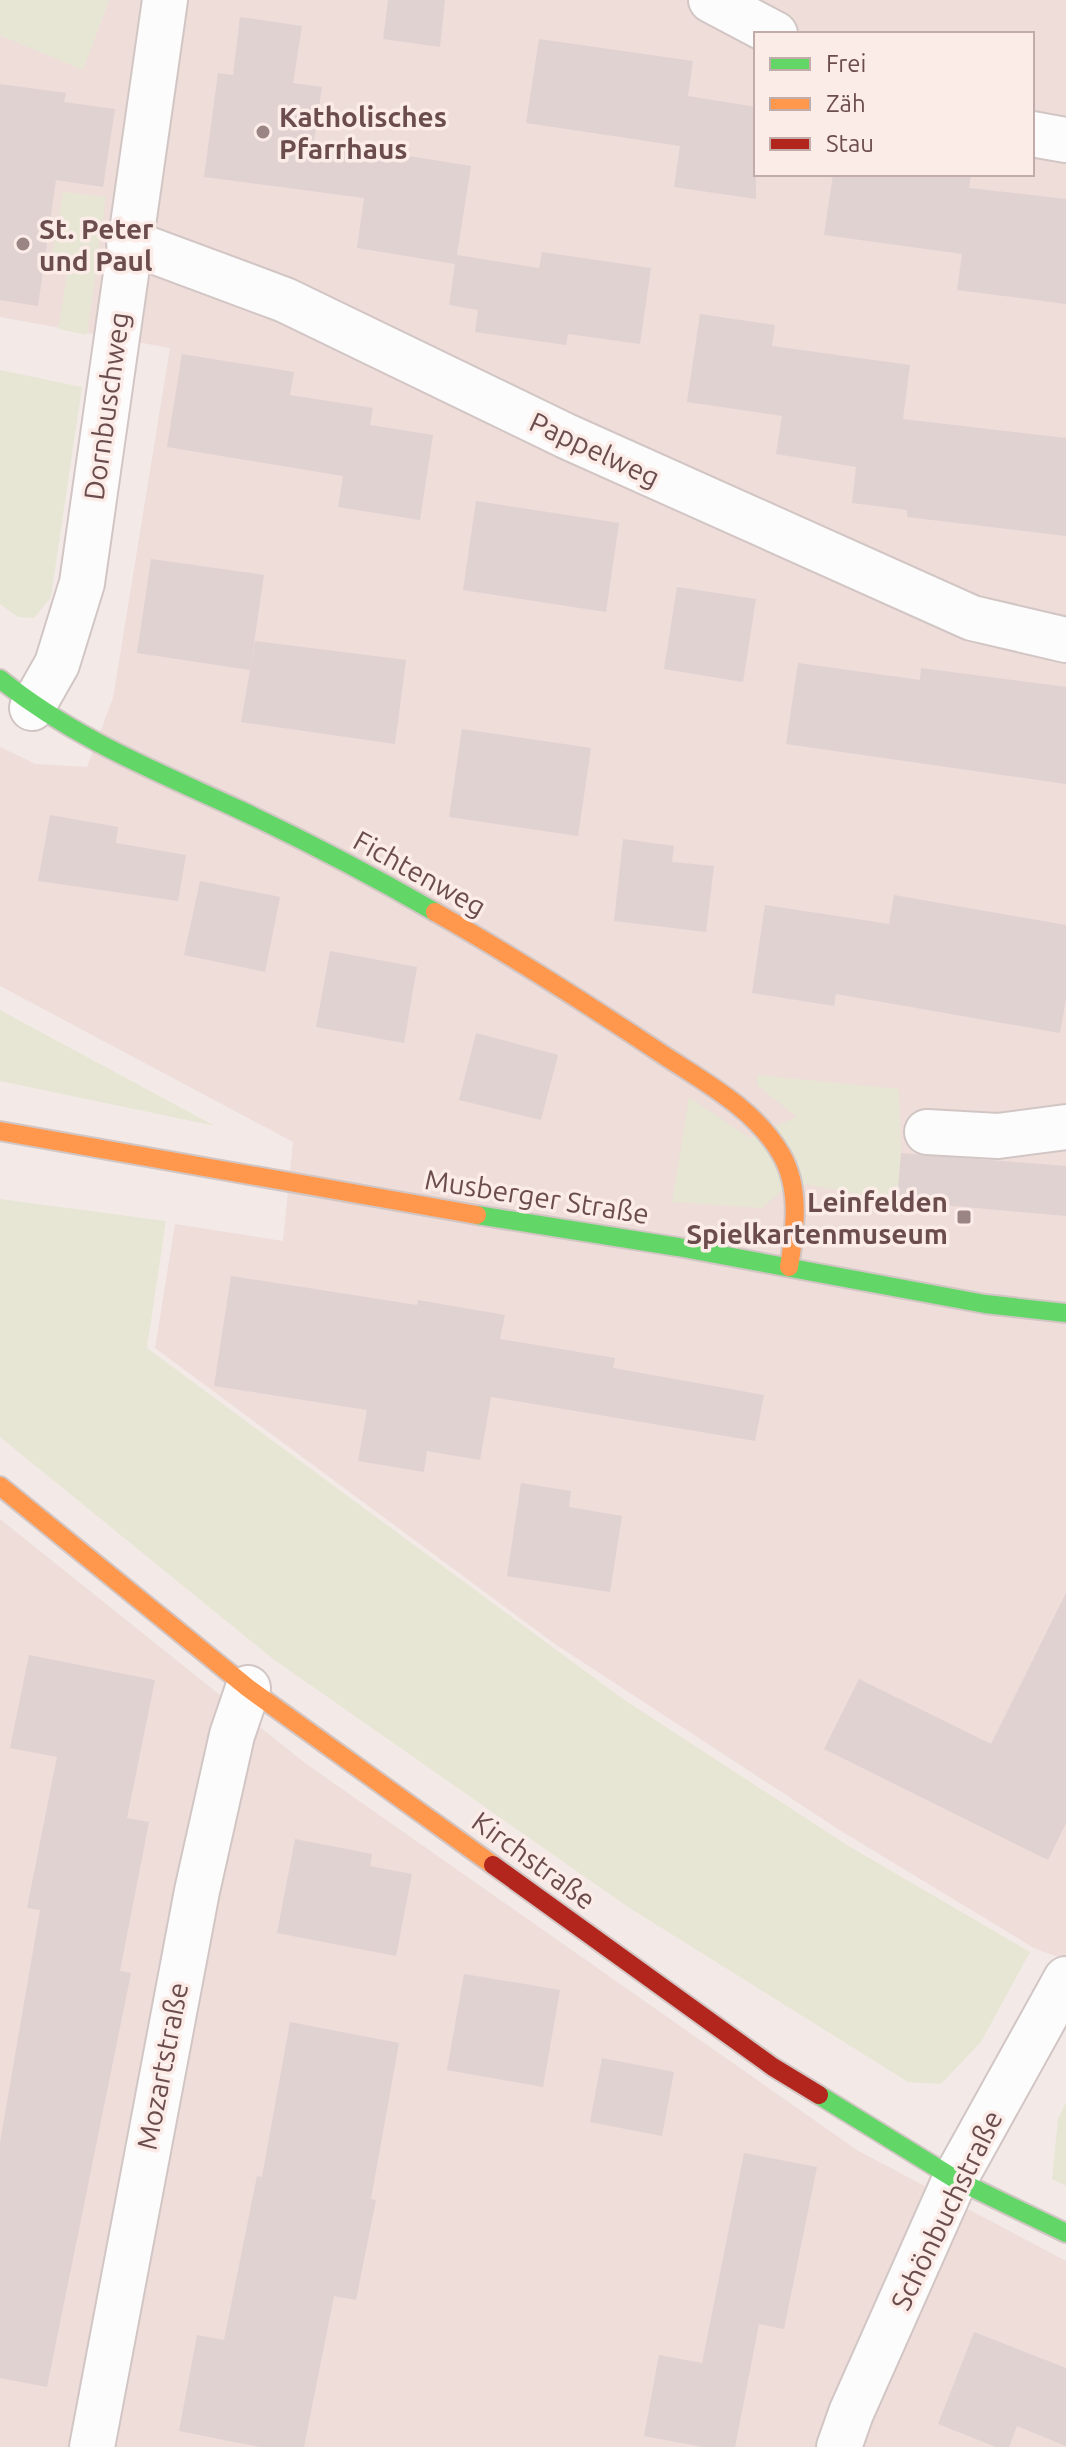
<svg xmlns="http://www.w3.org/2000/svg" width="1066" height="2447" viewBox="0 0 1066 2447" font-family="Ubuntu,sans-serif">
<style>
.residential{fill:#eeddd9;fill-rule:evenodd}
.green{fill:#e7e6d4}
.building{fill:#dfd2d1}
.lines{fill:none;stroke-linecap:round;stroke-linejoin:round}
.street-casing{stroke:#d2c6c5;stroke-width:48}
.fast-casing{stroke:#d2c6c4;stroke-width:22}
.slow-casing{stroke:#d2c6c4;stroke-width:22}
.jam-casing{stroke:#d2c6c4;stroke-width:22}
.street{stroke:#fdfcfc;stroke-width:44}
.fast{stroke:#63d668;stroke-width:18}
.slow{stroke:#ff974d;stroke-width:18}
.jam{stroke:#b3261e;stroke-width:18}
.poi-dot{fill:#9b8484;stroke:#fcece8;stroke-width:3}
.labels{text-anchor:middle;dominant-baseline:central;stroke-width:7;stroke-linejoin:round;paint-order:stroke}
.poi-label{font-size:28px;font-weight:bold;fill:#6c4d4e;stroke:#fcece8;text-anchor:start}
.street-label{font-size:28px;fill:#6c4d4e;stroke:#fcece8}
</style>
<rect width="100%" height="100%" fill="#f3eae8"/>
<g class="residential">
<path d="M 109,0 L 1066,0 L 1066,1960 L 1034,1948 L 841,1831 L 555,1644 L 155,1348 L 175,1224 L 283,1241 L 293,1142 L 0,986 L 0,747 L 36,764 L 87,767 L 113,698 L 170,348 L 0,317 L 0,35 L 83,69 ZM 756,34 L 1032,34 L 1032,174 L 756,174 Z"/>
<path d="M 0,1519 L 305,1763 L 857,2150 L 1066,2261 L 1066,2447 L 0,2447 Z"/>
</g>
<g class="green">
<path d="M 0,0 L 109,0 L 83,70 L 0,35 Z"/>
<path d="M 63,192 L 106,197 L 87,335 L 58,329 L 69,264 L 51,262 Z"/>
<path d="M 0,370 L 82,387 L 51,597 L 34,618 L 18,617 L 0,604 Z"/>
<path d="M 0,1010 L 215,1126 L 0,1081 Z"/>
<path d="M 758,1075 L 899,1089 L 901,1153 L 897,1201 L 792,1182 L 762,1208 L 672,1202 L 689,1097 L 750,1138 L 797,1117 L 757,1085 Z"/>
<path d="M 0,1199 L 166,1221 L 147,1348 L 623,1699 L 847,1845 L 1030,1952 L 981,2042 L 941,2084 L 908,2082 L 628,1907 L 273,1659 L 0,1437 Z"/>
<path d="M 1066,2103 L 1066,2186 L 1052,2179 L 1058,2118 Z"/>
</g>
<g class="building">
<path d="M 388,0 L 445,0 L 440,47 L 383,39 Z"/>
<path d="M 240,17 L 302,26 L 293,83 L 322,87 L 314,141 L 471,166 L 457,255 L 539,268 L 542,252 L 651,268 L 640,344 L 568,334 L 566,345 L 475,332 L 478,310 L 449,305 L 455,264 L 357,248 L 364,198 L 204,177 L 218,73 L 233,75 Z"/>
<path d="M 539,39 L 693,61 L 688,96 L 756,107 L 756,199 L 674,187 L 680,146 L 526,123 Z"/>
<path d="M 0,84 L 66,93 L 64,102 L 115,109 L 103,187 L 56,180 L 38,306 L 0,300 Z"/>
<path d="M 833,174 L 971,174 L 969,188 L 1066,199 L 1066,304 L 957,290 L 962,254 L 824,235 Z"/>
<path d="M 700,314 L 775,325 L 772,346 L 910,365 L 903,419 L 1066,438 L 1066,536 L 907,517 L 907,510 L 852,503 L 856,467 L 776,454 L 782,416 L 687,402 Z"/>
<path d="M 182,354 L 294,372 L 290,395 L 373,408 L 370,425 L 433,435 L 420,520 L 338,507 L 343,476 L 167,447 Z"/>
<path d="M 476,501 L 619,523 L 606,612 L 463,590 Z"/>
<path d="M 151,559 L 264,575 L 250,670 L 137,653 Z"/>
<path d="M 677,587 L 756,599 L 743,682 L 664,669 Z"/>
<path d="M 255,641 L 406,660 L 395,744 L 241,722 Z"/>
<path d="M 798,663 L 920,680 L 921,668 L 1066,687 L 1066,784 L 786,744 Z"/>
<path d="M 462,729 L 591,748 L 578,836 L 449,817 Z"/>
<path d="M 50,815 L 118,827 L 116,843 L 186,855 L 178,901 L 38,881 Z"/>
<path d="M 623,839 L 674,846 L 672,862 L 714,866 L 706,932 L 614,921 Z"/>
<path d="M 200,881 L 280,897 L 265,972 L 184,955 Z"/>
<path d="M 894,895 L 1066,925 L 1066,999 L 1060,1033 L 836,994 L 834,1006 L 752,993 L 765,905 L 889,924 Z"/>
<path d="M 330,951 L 417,967 L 404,1043 L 316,1027 Z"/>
<path d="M 476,1033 L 558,1055 L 541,1120 L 459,1100 Z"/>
<path d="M 901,1153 L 1066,1166 L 1066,1216 L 897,1201 Z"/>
<path d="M 231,1276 L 417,1305 L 418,1300 L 505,1315 L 500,1339 L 615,1358 L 613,1368 L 764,1395 L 755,1441 L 491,1397 L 480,1460 L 427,1451 L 424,1472 L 358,1461 L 367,1410 L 214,1386 Z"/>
<path d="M 521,1483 L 571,1491 L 569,1507 L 622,1516 L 610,1592 L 507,1576 Z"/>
<path d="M 1066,1593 L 1066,1823 L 1048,1860 L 824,1749 L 859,1679 L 991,1744 Z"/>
<path d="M 29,1655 L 155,1680 L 127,1818 L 149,1822 L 120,1971 L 131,1973 L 47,2387 L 0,2378 L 0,2143 L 40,1910 L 27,1908 L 57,1757 L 10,1748 Z"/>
<path d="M 295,1839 L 372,1854 L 370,1866 L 412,1874 L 396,1956 L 277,1933 Z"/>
<path d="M 464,1974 L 560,1990 L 543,2087 L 447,2070 Z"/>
<path d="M 290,2022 L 399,2043 L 371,2199 L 376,2200 L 356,2300 L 334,2296 L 304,2447 L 260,2447 L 179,2431 L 197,2335 L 224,2340 L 257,2176 L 262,2177 Z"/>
<path d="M 602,2058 L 674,2072 L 662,2136 L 590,2122 Z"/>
<path d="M 744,2153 L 817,2167 L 784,2329 L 759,2324 L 735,2447 L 703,2447 L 644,2436 L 659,2355 L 702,2363 Z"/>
<path d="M 974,2332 L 1066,2368 L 1066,2446 L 1017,2426 L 1009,2447 L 996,2447 L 938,2424 Z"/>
</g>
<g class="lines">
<g class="street-casing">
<g id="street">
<path d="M 711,0 L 775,34"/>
<path d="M 1032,134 L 1066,140"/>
<path d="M 129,242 L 285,300 L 566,436 L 972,618 L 1066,640"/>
<path d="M 32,708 L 57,664 L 82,583 L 165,0"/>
<path d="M 927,1132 L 998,1136 L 1066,1127"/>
<path d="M 92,2447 L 197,1891 L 232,1735 L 248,1688"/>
<path d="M 839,2447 L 851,2413 L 955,2179 L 1066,1979"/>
</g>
</g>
<g class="fast-casing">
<g id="fast">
<path d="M 0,679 C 73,738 156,771 240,810 C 306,841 371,875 435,912"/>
<path d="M 477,1215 L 678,1247 L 985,1304 L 1066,1313"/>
<path d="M 819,2095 L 955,2179 L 1066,2233"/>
</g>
</g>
<g class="slow-casing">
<g id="slow">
<path d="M 435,912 C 511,955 584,1002 656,1050 C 700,1080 754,1107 781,1154 C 801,1188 795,1230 789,1267"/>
<path d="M 0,1131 L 477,1215"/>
<path d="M 0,1486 L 248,1688 L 493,1865"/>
</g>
</g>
<g class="jam-casing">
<path id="jam" d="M 493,1865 L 773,2067 L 819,2095"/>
</g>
<use href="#street" class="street"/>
<use href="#fast" class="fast"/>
<use href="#slow" class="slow"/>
<use href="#jam" class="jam"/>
</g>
<g class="poi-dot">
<circle cx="263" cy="132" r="8"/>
<circle cx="23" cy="244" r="8"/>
<rect x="956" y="1209" width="16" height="16" rx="4"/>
</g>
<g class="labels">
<g class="poi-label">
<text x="279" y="116">Katholisches<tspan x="279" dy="32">Pfarrhaus</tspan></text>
<text x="39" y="228">St. Peter<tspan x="39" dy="32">und Paul</tspan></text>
<text x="948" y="1201" text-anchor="end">Leinfelden<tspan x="948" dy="32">Spielkartenmuseum</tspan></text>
</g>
<g class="street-label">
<text transform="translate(106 406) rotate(-82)">Dornbuschweg</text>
<text transform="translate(595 449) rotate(25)">Pappelweg</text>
<text transform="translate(420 873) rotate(29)">Fichtenweg</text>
<text transform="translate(537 1196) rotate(9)">Musberger Straße</text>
<text transform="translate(534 1860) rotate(36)">Kirchstraße</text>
<text transform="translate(162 2066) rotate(-79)">Mozartstraße</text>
<text transform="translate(946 2210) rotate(-64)">Schönbuchstraße</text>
</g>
</g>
<rect x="754" y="32" width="280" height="144" fill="#fcece8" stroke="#c2acaa" stroke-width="2"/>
<rect x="770" y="58" width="40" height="12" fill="#63d668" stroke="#c2acaa" stroke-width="2"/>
<text x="826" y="72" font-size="24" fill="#6c4d4e">Frei</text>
<rect x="770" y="98" width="40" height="12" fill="#ff974d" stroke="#c2acaa" stroke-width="2"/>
<text x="826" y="112" font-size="24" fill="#6c4d4e">Zäh</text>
<rect x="770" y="138" width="40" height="12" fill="#b3261e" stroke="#c2acaa" stroke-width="2"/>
<text x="826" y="152" font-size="24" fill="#6c4d4e">Stau</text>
</svg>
